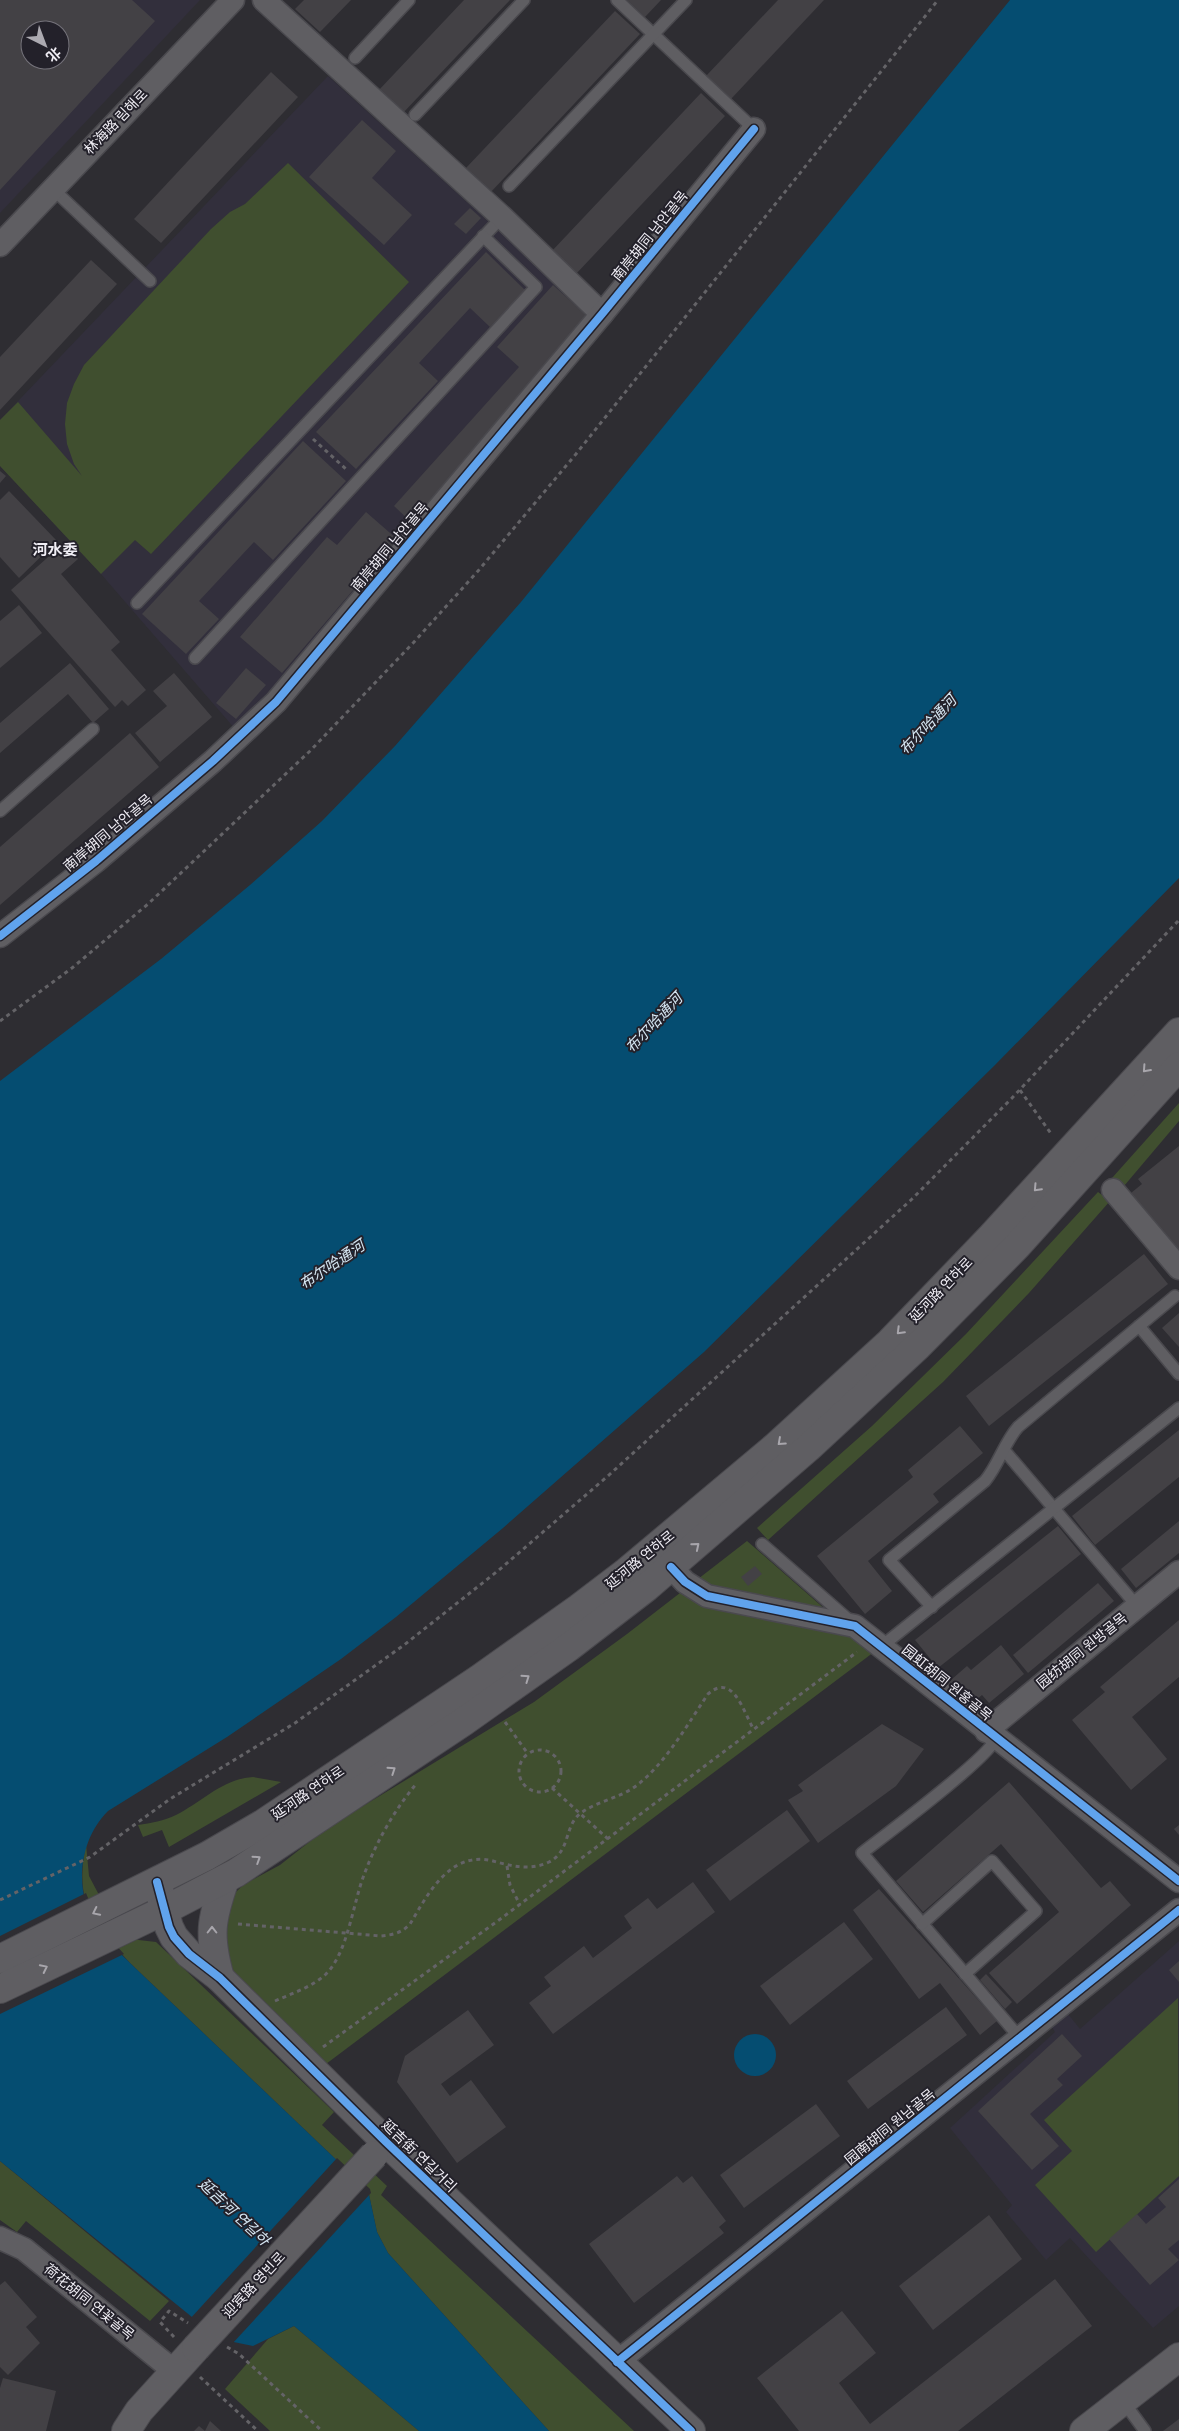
<svg xmlns="http://www.w3.org/2000/svg" width="1179" height="2431" viewBox="0 0 1179 2431" font-family="Figtree,'Noto Sans SC','Noto Sans KR',sans-serif">
<style>
.built{fill:#322f3c;fill-rule:evenodd}
.green{fill:#404f2f}
.water{fill:#054d71}
.pier{fill:#2e2d32}
.building{fill:#434145;fill-rule:evenodd}
.lines{fill:none;stroke-linecap:round;stroke-linejoin:round}
.service-casing{stroke:#4a494e;stroke-width:14}
.minor-casing{stroke:#4a494e;stroke-width:25}
.tertiary-casing{stroke:#4a494e;stroke-width:30}
.secondary-casing{stroke:#4a494e;stroke-width:30}
.path{stroke:#646367;stroke-width:3;stroke-dasharray:4 4;stroke-linecap:butt}
.service{stroke:#5f5e62;stroke-width:11}
.minor{stroke:#5f5e62;stroke-width:22}
.tertiary{stroke:#5f5e62;stroke-width:28}
.secondary{stroke:#5f5e62;stroke-width:28}
.tertiary-bridge-casing{stroke:#4a494e;stroke-width:30;stroke-linecap:butt}
.tertiary-bridge{stroke:#5f5e62;stroke-width:28}
.cycleway-casing{stroke:#23212a;stroke-width:11}
.cycleway{stroke:#60a3ed;stroke-width:8}
.oneway{stroke:#a8a6ac}
.labels{text-anchor:middle;dominant-baseline:central;stroke-width:4;stroke-linejoin:round;paint-order:stroke}
.street-label{font-size:14px;fill:#f0eef5;stroke:#23212a}
.neighbourhood-label{font-size:15px;font-weight:bold;fill:#f0eef5;stroke:#23212a}
.water-label{font-size:15px;font-style:italic;fill:#d6e7f3;stroke:#23212a}
</style>
<rect width="100%" height="100%" fill="#2e2d32"/>
<g class="built">
<path d="M 0,0 L 200,0 L 0,213 ZM 30,30 L 60,30 L 60,60 L 30,60 Z"/>
<path d="M 328,76 L 597,320 L 277,690 L 236,730 L 101,574 L 0,466 L 0,420 Z"/>
<path d="M 1179,1941 L 1179,2306 L 1153,2328 L 1070,2238 L 1046,2260 L 1006,2212 L 1012,2205 L 950,2128 L 1055,2032 L 1052,2027 L 1068,2014 L 1080,2029 Z"/>
</g>
<g class="green">
<path d="M 288,163 L 409,282 L 151,554 L 135,540 L 101,574 L 0,466 L 0,420 L 18,402 L 82,476 L 74,464 L 67,444 L 65,424 L 67,403 L 74,384 L 84,365 L 211,229 L 230,212 L 245,204 Z"/>
<path d="M 1179,1103 L 1179,1121 L 1124,1186 L 1112,1178 Z"/>
<path d="M 1098,1192 L 1110,1201 L 1029,1293 L 943,1382 L 768,1540 L 757,1528 L 872,1426 L 966,1334 Z"/>
<path d="M 747,1541 L 874,1652 L 326,2064 L 237,1979 L 221,1953 L 219,1943 L 234,1894 L 243,1885 L 280,1865 L 327,1828 L 534,1702 L 627,1634 Z"/>
<path d="M 253,1777 L 281,1782 L 169,1847 L 162,1830 L 143,1837 L 138,1825 C 151,1823 164,1821 176,1815 C 202,1802 222,1779 253,1777 Z"/>
<path d="M 86,1844 L 89,1876 L 117,1929 L 130,1939 L 156,1942 L 334,2112 L 322,2125 L 387,2186 L 381,2195 L 634,2431 L 549,2431 L 388,2253 L 377,2232 L 368,2190 L 130,1963 C 92,1921 74,1904 86,1844 Z"/>
<path d="M 1178,1998 L 1179,2176 L 1096,2252 L 1035,2185 L 1072,2151 L 1044,2120 Z"/>
<path d="M 0,2161 L 169,2301 L 150,2321 L 26,2221 L 17,2232 L 0,2220 Z"/>
<path d="M 294,2326 L 419,2431 L 270,2431 L 225,2389 L 268,2339 Z"/>
</g>
<g class="water">
<path d="M 1010,0 L 1179,0 L 1179,878 L 995,1065 L 704,1352 L 503,1528 L 396,1617 L 341,1659 L 227,1737 L 108,1811 C 78,1841 73,1893 98,1929 C 107,1941 119,1952 130,1963 L 368,2190 L 377,2232 L 388,2253 L 549,2431 L 419,2431 L 294,2326 L 253,2346 L 219,2339 L 0,2161 L 0,1081 L 161,959 L 250,885 L 322,821 L 395,746 L 521,602 Z"/>
<circle cx="755" cy="2055" r="21"/>
</g>
<g class="pier">
<path d="M 86,1893 L 100,1927 L 124,1954 L 0,2014 L 0,1936 Z"/>
<path d="M 337,2158 L 370,2189 L 371,2193 L 232,2344 L 217,2341 L 189,2320 Z"/>
</g>
<g class="building">
<path d="M 0,0 L 132,0 L 155,21 L 0,190 ZM 30,30 L 60,30 L 60,60 L 30,60 Z"/>
<path d="M 304,0 L 351,0 L 320,32 L 295,9 Z"/>
<path d="M 464,0 L 510,0 L 402,114 L 378,91 Z"/>
<path d="M 627,0 L 661,0 L 645,17 Z"/>
<path d="M 778,0 L 824,0 L 731,99 L 706,76 Z"/>
<path d="M 615,11 L 640,34 L 490,193 L 465,169 Z"/>
<path d="M 271,72 L 298,97 L 161,243 L 134,219 Z"/>
<path d="M 701,93 L 725,116 L 575,275 L 551,252 Z"/>
<path d="M 362,120 L 396,151 L 372,178 L 412,215 L 384,245 L 309,177 Z"/>
<path d="M 470,208 L 481,218 L 466,234 L 454,224 Z"/>
<path d="M 486,252 L 525,290 L 490,327 L 470,308 L 419,363 L 438,381 L 356,469 L 316,432 Z"/>
<path d="M 91,260 L 117,284 L 0,410 L 0,357 Z"/>
<path d="M 553,285 L 594,322 L 413,524 L 394,506 L 519,367 L 497,347 Z"/>
<path d="M 303,441 L 346,481 L 273,560 L 254,542 L 199,601 L 219,619 L 186,654 L 142,614 Z"/>
<path d="M 0,471 L 6,476 L 0,483 Z"/>
<path d="M 9,491 L 57,541 L 19,578 L 0,557 L 0,500 Z"/>
<path d="M 366,512 L 397,539 L 282,673 L 240,637 L 327,537 L 337,545 Z"/>
<path d="M 64,543 L 78,559 L 61,574 L 120,642 L 111,650 L 146,690 L 128,706 L 122,700 L 115,707 L 11,590 Z"/>
<path d="M 19,605 L 42,633 L 0,668 L 0,621 Z"/>
<path d="M 70,663 L 109,709 L 93,723 L 68,694 L 0,753 L 0,723 Z"/>
<path d="M 246,668 L 266,685 L 236,719 L 216,703 Z"/>
<path d="M 174,673 L 212,717 L 160,762 L 135,733 L 167,706 L 153,691 Z"/>
<path d="M 130,733 L 159,767 L 0,905 L 0,847 Z"/>
<path d="M 1179,1146 L 1179,1251 L 1131,1193 L 1142,1184 L 1138,1179 Z"/>
<path d="M 1144,1254 L 1168,1284 L 989,1426 L 966,1396 Z"/>
<path d="M 1179,1313 L 1179,1347 L 1162,1328 Z"/>
<path d="M 960,1426 L 983,1453 L 933,1494 L 939,1502 L 868,1561 L 892,1591 L 865,1614 L 817,1556 L 913,1477 L 908,1470 Z"/>
<path d="M 1179,1430 L 1179,1477 L 1095,1545 L 1072,1516 Z"/>
<path d="M 1179,1521 L 1179,1553 L 1136,1588 L 1121,1569 Z"/>
<path d="M 1058,1526 L 1081,1554 L 938,1668 L 915,1640 Z"/>
<path d="M 755,1566 L 762,1574 L 748,1586 L 741,1577 Z"/>
<path d="M 1098,1583 L 1114,1601 L 1028,1673 L 1013,1655 Z"/>
<path d="M 1179,1620 L 1179,1677 L 1132,1717 L 1167,1759 L 1131,1790 L 1072,1720 L 1105,1692 L 1100,1687 Z"/>
<path d="M 1001,1645 L 1024,1674 L 989,1703 L 982,1695 L 964,1710 L 944,1686 L 967,1666 L 971,1670 Z"/>
<path d="M 882,1724 L 924,1749 L 896,1786 L 818,1843 L 788,1800 L 803,1791 L 798,1785 Z"/>
<path d="M 1009,1782 L 1101,1888 L 1110,1881 L 1131,1905 L 1017,2004 L 989,1973 L 1059,1912 L 1001,1844 L 923,1912 L 896,1881 Z"/>
<path d="M 787,1810 L 810,1841 L 730,1901 L 706,1870 Z"/>
<path d="M 1179,1825 L 1179,1835 L 1174,1829 Z"/>
<path d="M 693,1882 L 715,1912 L 553,2034 L 529,2003 L 551,1986 L 544,1977 L 584,1946 L 593,1958 L 632,1928 L 624,1916 L 648,1898 L 657,1909 Z"/>
<path d="M 879,1889 L 997,2021 L 980,2035 L 940,1983 L 919,1999 L 853,1910 Z"/>
<path d="M 844,1922 L 873,1959 L 790,2025 L 760,1986 Z"/>
<path d="M 1179,1961 L 1179,1982 L 1169,1970 Z"/>
<path d="M 986,1974 L 1012,2002 L 1005,2009 L 980,1980 Z"/>
<path d="M 946,2007 L 967,2035 L 868,2109 L 847,2081 Z"/>
<path d="M 468,2010 L 494,2045 L 441,2084 L 450,2096 L 471,2080 L 506,2127 L 457,2163 L 397,2082 L 405,2056 Z"/>
<path d="M 1062,2034 L 1082,2056 L 1057,2079 L 1063,2085 L 1030,2114 L 1059,2146 L 1032,2170 L 978,2111 Z"/>
<path d="M 816,2104 L 840,2136 L 744,2208 L 720,2175 Z"/>
<path d="M 677,2176 L 683,2183 L 692,2176 L 726,2221 L 719,2227 L 724,2233 L 634,2303 L 589,2244 Z"/>
<path d="M 1179,2179 L 1179,2240 L 1168,2249 L 1179,2260 L 1150,2285 L 1109,2239 L 1137,2214 L 1146,2224 L 1166,2207 L 1158,2198 Z"/>
<path d="M 989,2215 L 1022,2259 L 933,2330 L 899,2286 Z"/>
<path d="M 1055,2279 L 1092,2326 L 958,2431 L 799,2431 L 757,2378 L 842,2311 L 876,2353 L 839,2383 L 870,2424 Z"/>
<path d="M 5,2281 L 37,2317 L 26,2327 L 40,2343 L 8,2375 L 0,2367 L 0,2285 Z"/>
<path d="M 3,2378 L 56,2391 L 46,2431 L 0,2431 L 0,2388 Z"/>
<path d="M 1179,2419 L 1179,2431 L 1163,2431 Z"/>
<path d="M 210,2421 L 221,2431 L 205,2431 Z"/>
<path d="M 199,2426 L 205,2431 L 194,2431 Z"/>
</g>
<g class="lines">
<g class="service-casing">
<g id="service">
<path d="M 617,0 L 754,129"/>
<path d="M 355,58 L 409,0"/>
<path d="M 415,115 L 524,0"/>
<path d="M 509,186 L 686,0"/>
<path d="M 53,189 L 150,281"/>
<path d="M 137,603 L 502,217"/>
<path d="M 195,658 L 536,287 L 483,236"/>
<path d="M 0,811 L 93,729"/>
<path d="M 1139,1326 L 1179,1374"/>
<path d="M 1004,1450 L 1137,1606"/>
<path d="M 762,1544 L 850,1621"/>
<path d="M 932,1607 L 889,1560 L 985,1481 C 999,1464 1004,1443 1018,1427 L 1175,1296"/>
<path d="M 882,1646 L 1179,1408"/>
<path d="M 996,1738 C 990,1757 884,1836 862,1853 L 1020,2038"/>
<path d="M 922,1924 L 992,1861 L 1036,1911 L 965,1974"/>
<path d="M 1123,2401 L 1145,2431"/>
</g>
</g>
<g class="minor-casing">
<g id="minor">
<path d="M 264,0 L 502,217 L 602,314"/>
<path d="M 0,245 L 233,0"/>
<path d="M 0,936 L 96,861 L 213,761 L 276,702 L 602,314 L 754,129"/>
<path d="M 1113,1190 L 1179,1268"/>
<path d="M 671,1567 L 685,1582 L 707,1596 L 855,1626 L 1179,1881"/>
<path d="M 986,1731 L 1179,1572"/>
<path d="M 0,2238 L 24,2249 L 174,2371"/>
<path d="M 617,2362 L 1179,1910"/>
</g>
</g>
<g class="tertiary-casing">
<g id="tertiary">
<path d="M 157,1882 L 169,1927 L 174,1937 L 189,1954 L 220,1978 L 386,2142 L 691,2431"/>
<path d="M 220,1978 C 208,1935 211,1920 225,1879"/>
<path d="M 126,2431 L 139,2411 L 196,2348"/>
<path d="M 1084,2431 L 1179,2357"/>
</g>
</g>
<g class="secondary-casing">
<g id="secondary">
<path d="M 0,1959 L 207,1856 L 264,1823 L 479,1679 L 579,1608 L 625,1573 L 775,1447 L 890,1342 L 991,1237 L 1179,1032"/>
<path d="M 0,1989 L 165,1910 L 236,1873 L 463,1722 L 569,1647 L 647,1587 L 808,1448 L 918,1346 L 1017,1246 L 1179,1066"/>
</g>
</g>
<g class="path">
<path d="M 313,439 L 347,470"/>
<path d="M 0,1021 L 72,968 L 148,904 L 310,751 L 414,642 L 478,571 L 576,454 L 938,0"/>
<path d="M 1020,1090 L 1052,1135"/>
<path d="M 505,1722 L 528,1754"/>
<circle cx="540" cy="1771" r="21"/>
<path d="M 552,1788 L 608,1839"/>
<path d="M 507,1866 L 510,1885 L 520,1905"/>
<path d="M 0,1900 L 90,1857 L 170,1799 L 295,1723 L 404,1645 L 499,1570 L 609,1475 L 912,1199 L 1012,1098 L 1179,920"/>
<path d="M 238,1924 L 381,1936 C 392,1935 402,1933 410,1924 C 428,1894 450,1850 493,1861 C 511,1866 531,1871 549,1862 C 571,1851 564,1825 581,1813 C 597,1801 620,1798 636,1786 C 666,1763 687,1725 708,1694 C 733,1672 743,1711 754,1730"/>
<path d="M 275,2001 C 293,1993 312,1987 326,1974 C 348,1952 353,1903 364,1875 C 376,1842 395,1809 417,1783"/>
<path d="M 323,2047 L 499,1920 L 857,1652"/>
<path d="M 174,2337 L 160,2322 L 169,2311 L 188,2323"/>
<path d="M 227,2347 L 239,2354 L 322,2431"/>
<path d="M 200,2377 L 258,2431"/>
</g>
<use href="#service" class="service"/>
<use href="#minor" class="minor"/>
<use href="#tertiary" class="tertiary"/>
<use href="#secondary" class="secondary"/>
<g class="tertiary-bridge-casing">
<path id="tertiary-bridge" d="M 196,2348 L 374,2155"/>
</g>
<use href="#tertiary-bridge" class="tertiary-bridge"/>
<g class="cycleway-casing">
<g id="cycleway">
<path d="M 0,936 L 96,861 L 213,761 L 276,702 L 602,314 L 754,129"/>
<path d="M 671,1567 L 685,1582 L 707,1596 L 855,1626 L 1179,1881"/>
<path d="M 157,1882 L 169,1927 L 174,1937 L 189,1954 L 220,1978 L 386,2142 L 691,2431"/>
<path d="M 617,2362 L 1179,1910"/>
</g>
</g>
<use href="#cycleway" class="cycleway"/>
</g>
<defs><path id="oneway-chevron" d="M-2-3.5L2.5 0L-2 3.5" fill="none" stroke-width="1.6" stroke-linecap="round" stroke-linejoin="round" transform="scale(1.25)"/></defs>
<g class="oneway">
<use href="#oneway-chevron" transform="translate(1146 1069) rotate(132)"/>
<use href="#oneway-chevron" transform="translate(1037 1188) rotate(133)"/>
<use href="#oneway-chevron" transform="translate(900 1331) rotate(135)"/>
<use href="#oneway-chevron" transform="translate(781 1442) rotate(138)"/>
<use href="#oneway-chevron" transform="translate(696 1546) rotate(-40)"/>
<use href="#oneway-chevron" transform="translate(526 1678) rotate(-35)"/>
<use href="#oneway-chevron" transform="translate(392 1770) rotate(-34)"/>
<use href="#oneway-chevron" transform="translate(257 1859) rotate(-33)"/>
<use href="#oneway-chevron" transform="translate(96 1912) rotate(154)"/>
<use href="#oneway-chevron" transform="translate(212 1930) rotate(-90)"/>
<use href="#oneway-chevron" transform="translate(44 1968) rotate(-26)"/>
</g>
<g class="labels">
<g class="street-label">
<text transform="translate(116 122) rotate(-46)">林海路 림해로</text>
<text transform="translate(650 236) rotate(-51)">南岸胡同 남안골목</text>
<text transform="translate(390 547) rotate(-50)">南岸胡同 남안골목</text>
<text transform="translate(108 833) rotate(-40)">南岸胡同 남안골목</text>
<text transform="translate(941 1290) rotate(-46)">延河路 연하로</text>
<text transform="translate(640 1560) rotate(-39)">延河路 연하로</text>
<text transform="translate(1082 1651) rotate(-39)">园纺胡同 원방골목</text>
<text transform="translate(947 1683) rotate(39)">园虹胡同 원홍골목</text>
<text transform="translate(308 1793) rotate(-34)">延河路 연하로</text>
<text transform="translate(890 2127) rotate(-39)">园南胡同 원남골목</text>
<text transform="translate(419 2156) rotate(44)">延吉街 연길거리</text>
<text transform="translate(254 2285) rotate(-47)">迎宾路 영빈로</text>
<text transform="translate(89 2302) rotate(39)">荷花胡同 연꽃골목</text>
</g>
<g class="neighbourhood-label">
<text x="55" y="550">河水委</text>
</g>
<g class="water-label">
<text transform="translate(928 725) rotate(-47)">布尔哈通河</text>
<text transform="translate(654 1023) rotate(-47)">布尔哈通河</text>
<text transform="translate(332 1265) rotate(-34)">布尔哈通河</text>
<text transform="translate(234 2212) rotate(43)">延吉河 연길하</text>
</g>
</g>
<g transform="translate(45 45) rotate(138)"><circle r="24" fill="#23212a" stroke="#75737b"/>
<path d="M0-4L9 19L0 12L-9 19Z" fill="#acaab1"/>
<text y="-8" font-size="14" font-weight="bold" text-anchor="middle" fill="#f0eef5">北</text>
</g>
</svg>
